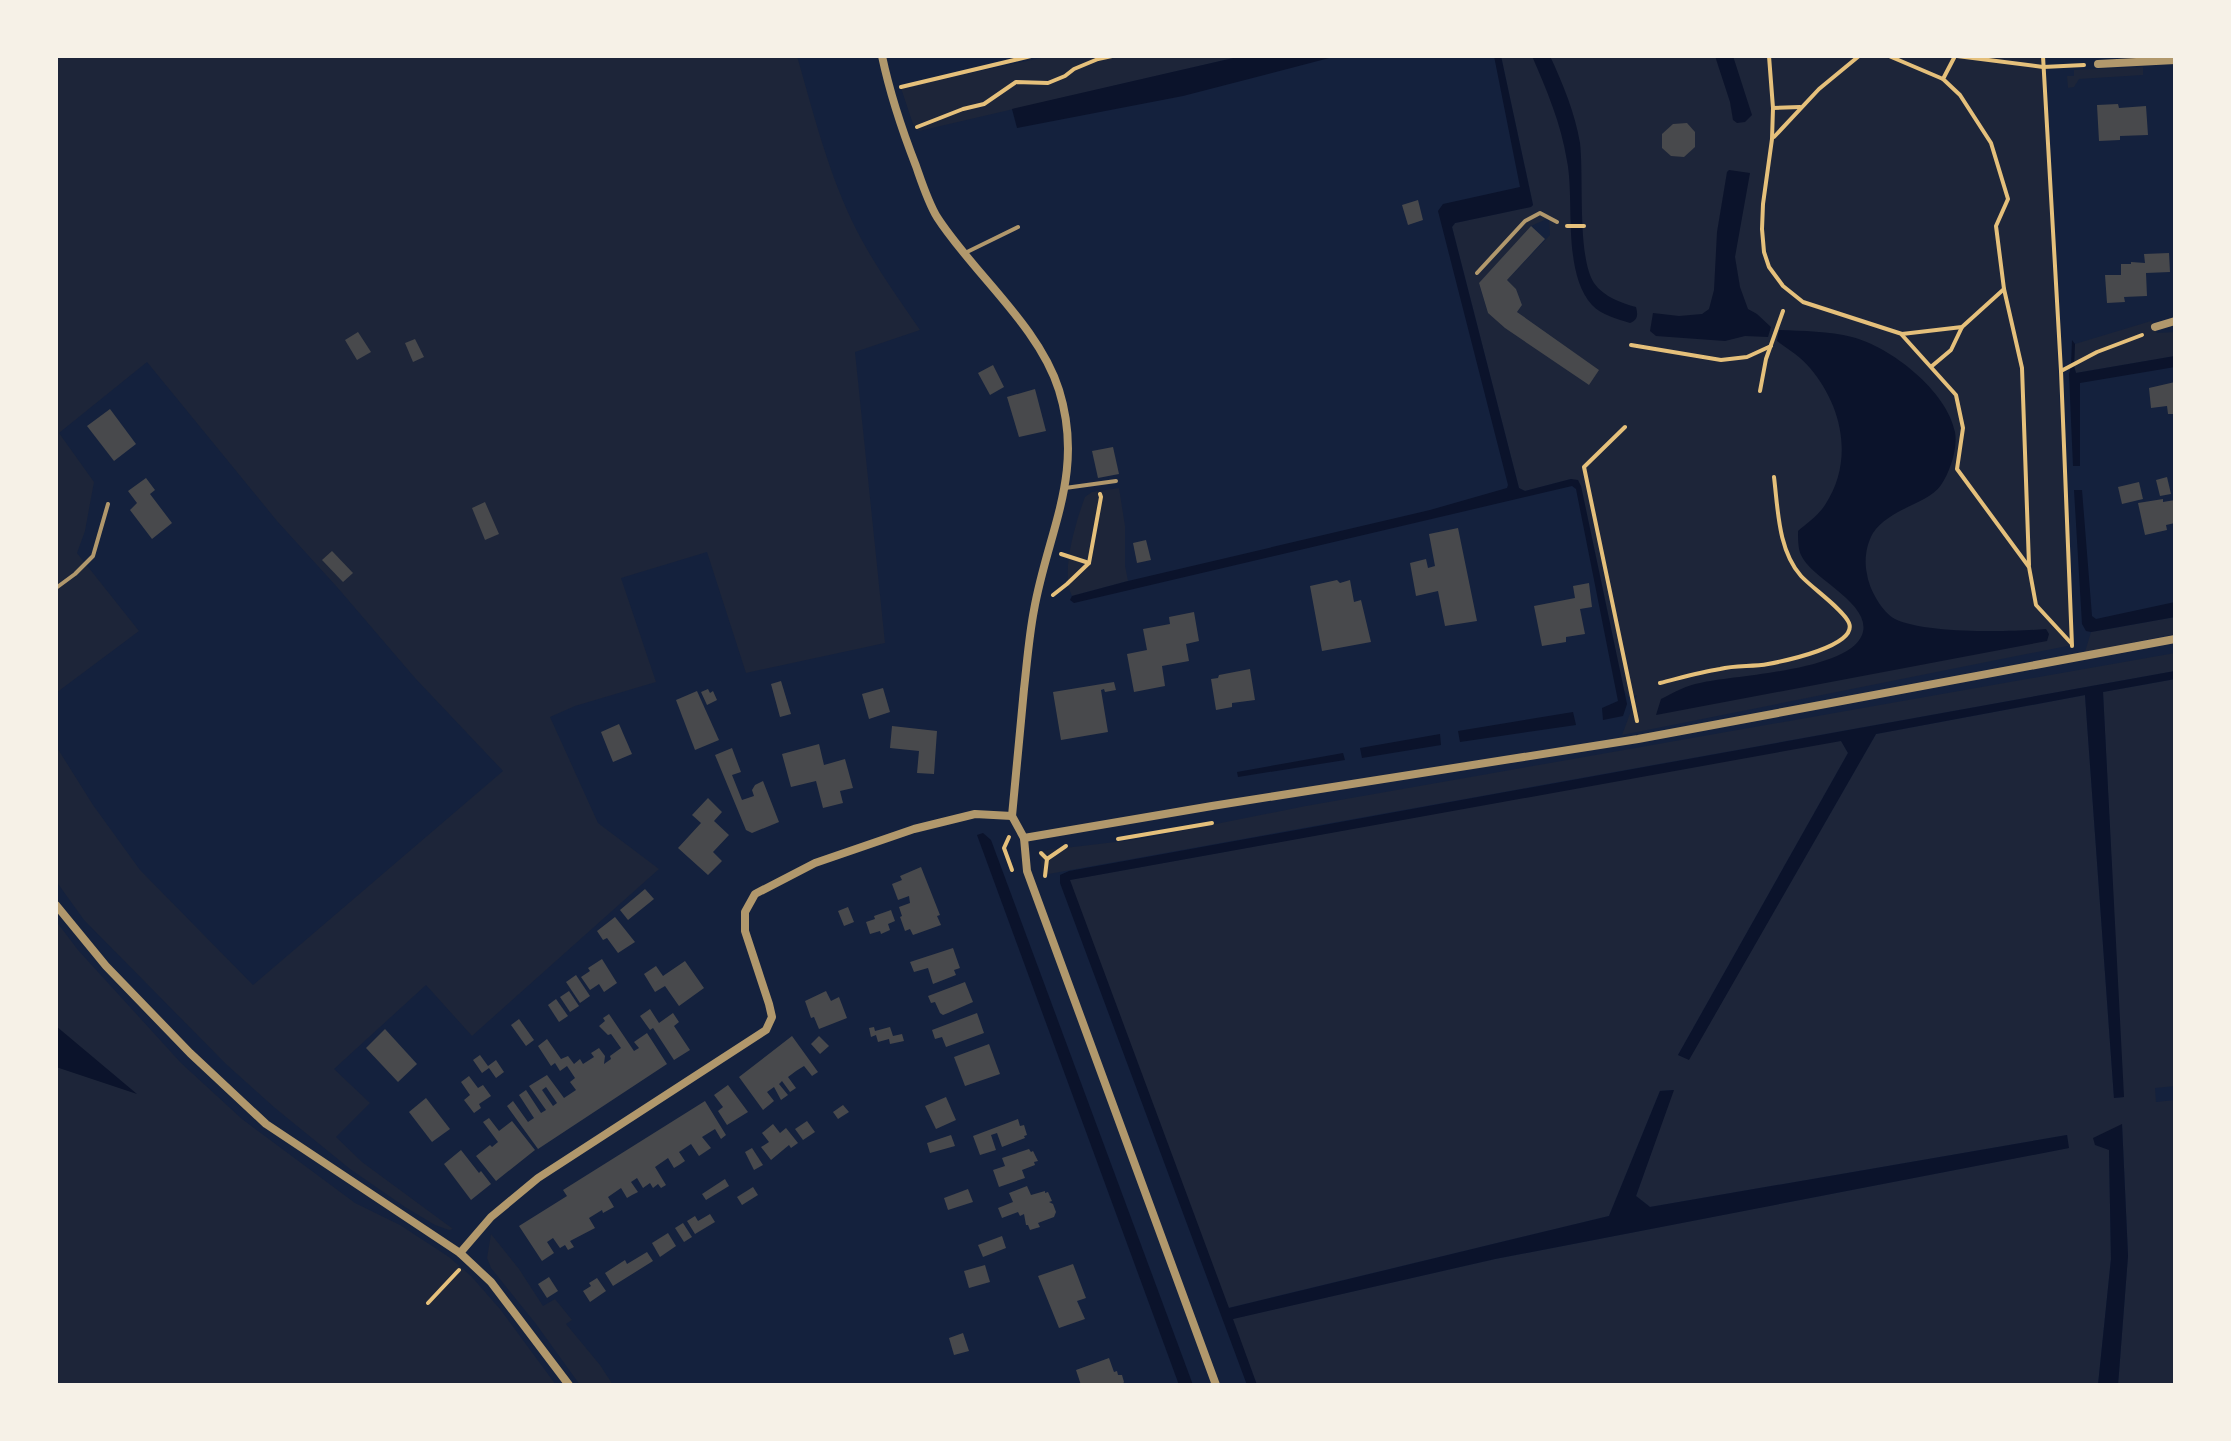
<svg xmlns="http://www.w3.org/2000/svg" width="2231" height="1441" viewBox="0 0 2231 1441" font-family="'Work Sans',sans-serif">
<style>
.green{fill:#1d2539;fill-rule:evenodd}
.water{fill:#0b132b}
.building{fill:#48494c;fill-rule:evenodd}
.lines{fill:none;stroke-linecap:round;stroke-linejoin:round}
.path{stroke:#e5c07b;stroke-width:4}
.service{stroke:#b1986c;stroke-width:4}
.minor{stroke:#b1986c;stroke-width:8}
</style>
<rect width="100%" height="100%" fill="#14213d"/>
<g class="green">
<path d="M 56,56 L 797,56 C 814,115 829,176 857,231 C 875,266 898,298 920,330 L 855,352 L 885,643 L 746,673 L 707,552 L 621,578 L 656,682 L 575,706 L 550,717 L 598,823 L 659,869 L 472,1036 L 426,985 L 334,1069 L 370,1103 L 336,1137 L 362,1162 L 453,1229 L 449,1230 L 435,1225 L 405,1207 L 350,1169 L 275,1108 L 226,1064 L 84,920 L 56,881 L 56,746 L 93,805 L 140,870 L 253,985 L 503,771 L 415,678 L 337,587 L 277,521 L 147,362 L 59,433 L 94,482 L 85,531 L 77,553 L 139,631 L 56,693 Z"/>
<path d="M 1050,56 L 1242,56 L 919,131 L 913,124 L 901,88 Z"/>
<path d="M 1501,56 L 2042,56 L 2072,645 L 1622,735 L 1637,695 L 1629,698 L 1624,690 L 1581,486 L 1571,479 L 1525,491 L 1519,488 L 1452,227 L 1455,223 L 1530,207 L 1533,205 ZM 1549,218 L 1550,235 L 1507,280 L 1516,289 L 1522,305 L 1517,312 L 1598,370 L 1589,385 L 1488,313 L 1479,284 L 1531,226 Z"/>
<path d="M 2143,67 L 2143,75 L 2079,79 L 2074,87 L 2068,88 L 2067,76 L 2074,76 L 2074,70 Z"/>
<path d="M 2151,321 L 2157,333 L 2175,332 L 2175,356 L 2076,373 L 2074,366 L 2075,344 Z"/>
<path d="M 1119,488 L 1125,526 L 1125,566 L 1128,581 L 1072,596 C 1060,573 1076,521 1085,497 L 1092,492 Z"/>
<path d="M 2175,617 L 2175,634 L 2085,652 L 2091,632 Z"/>
<path d="M 2175,653 L 2175,671 L 1043,875 L 1039,851 L 1141,839 L 1306,806 Z"/>
<path d="M 2175,679 L 2175,1086 L 2155,1088 L 2156,1102 L 2175,1100 L 2175,1385 L 2118,1385 L 2128,1255 L 2122,1124 L 2109,1150 L 2111,1259 L 2098,1385 L 1257,1385 L 1232,1319 L 1495,1259 L 2068,1148 L 2067,1135 L 1650,1207 L 1636,1196 L 1673,1090 L 1660,1091 L 1609,1216 L 1228,1308 L 1069,880 L 1841,740 L 1848,753 L 1678,1055 L 1689,1059 L 1876,734 L 2085,695 L 2114,1098 L 2123,1097 L 2103,692 Z"/>
<path d="M 56,921 L 78,950 L 181,1063 L 242,1119 L 355,1203 L 400,1225 L 449,1257 L 471,1276 L 500,1309 L 556,1385 L 56,1385 Z"/>
<path d="M 491,1234 L 519,1269 L 543,1306 L 555,1299 L 572,1320 L 566,1324 L 600,1365 L 613,1385 L 580,1385 L 536,1324 L 491,1268 L 487,1258 Z"/>
</g>
<g class="water">
<path d="M 1242,56 L 1337,56 L 1183,96 L 1017,128 L 1012,109 Z"/>
<path d="M 1494,56 L 1501,56 L 1533,205 L 1531,207 L 1455,223 L 1452,227 L 1519,488 L 1525,491 L 1571,479 L 1578,480 L 1581,486 L 1627,704 L 1623,716 L 1603,720 L 1602,708 L 1618,701 L 1576,489 L 1572,486 L 1074,603 L 1070,600 L 1072,596 L 1128,581 L 1430,510 L 1507,488 L 1508,485 L 1438,211 L 1443,204 L 1520,187 Z"/>
<path d="M 1532,56 L 1550,56 C 1563,84 1575,113 1580,143 C 1584,178 1577,257 1594,283 C 1604,297 1621,303 1636,307 C 1638,315 1638,320 1630,323 C 1618,319 1601,315 1592,305 C 1562,272 1575,201 1567,161 C 1561,123 1547,91 1532,56 Z"/>
<path d="M 1715,56 L 1733,56 L 1752,115 L 1745,122 L 1737,123 L 1733,120 L 1730,102 Z"/>
<path d="M 1729,170 L 1750,173 L 1735,257 L 1740,287 L 1748,309 L 1757,314 L 1771,327 L 1768,337 L 1745,336 L 1725,341 L 1656,336 L 1650,331 L 1653,313 L 1679,316 L 1702,314 L 1709,309 L 1714,290 L 1717,232 L 1727,172 Z"/>
<path d="M 1779,330 C 1803,331 1829,331 1852,337 C 1891,347 1947,391 1955,432 C 1958,448 1950,472 1941,485 C 1928,504 1890,508 1873,533 C 1866,545 1864,561 1867,574 C 1869,589 1882,612 1895,619 C 1925,634 2012,632 2046,629 L 2049,634 L 2047,641 L 1656,715 L 1661,699 C 1673,693 1687,685 1700,683 C 1735,675 1848,671 1862,635 C 1874,604 1811,579 1801,555 C 1798,549 1798,538 1798,531 C 1807,523 1818,516 1825,505 C 1854,461 1843,407 1810,368 C 1801,357 1788,349 1777,341 Z"/>
<path d="M 2072,340 L 2075,344 L 2074,366 L 2076,373 L 2175,356 L 2175,367 L 2080,383 L 2080,466 L 2073,466 L 2069,374 L 2071,366 Z"/>
<path d="M 2074,490 L 2082,490 L 2092,616 L 2096,619 L 2175,602 L 2175,617 L 2091,632 L 2086,631 L 2082,624 Z"/>
<path d="M 2175,671 L 2175,679 L 2103,692 L 2124,1097 L 2114,1098 L 2085,695 L 1876,734 L 1689,1060 L 1678,1055 L 1848,753 L 1841,741 L 1070,880 L 1229,1308 L 1609,1216 L 1660,1091 L 1674,1090 L 1636,1196 L 1650,1207 L 2067,1135 L 2069,1148 L 1495,1259 L 1233,1319 L 1257,1385 L 1247,1385 L 1060,883 L 1060,875 L 1069,871 Z"/>
<path d="M 1573,712 L 1576,725 L 1460,742 L 1458,731 Z"/>
<path d="M 1440,734 L 1441,745 L 1362,758 L 1360,748 Z"/>
<path d="M 1343,753 L 1345,760 L 1238,777 L 1237,772 Z"/>
<path d="M 983,833 L 991,840 L 1193,1385 L 1179,1385 L 977,835 Z"/>
<path d="M 56,1026 L 137,1094 L 56,1067 Z"/>
<path d="M 2122,1124 L 2128,1256 L 2118,1385 L 2098,1385 L 2111,1259 L 2109,1150 L 2095,1145 L 2093,1138 Z"/>
</g>
<g class="building">
<path d="M 2118,104 L 2119,108 L 2146,106 L 2148,135 L 2120,136 L 2120,140 L 2099,141 L 2097,105 Z"/>
<path d="M 1687,123 L 1695,132 L 1695,147 L 1684,157 L 1671,156 L 1662,148 L 1662,134 L 1673,124 Z"/>
<path d="M 1418,200 L 1423,220 L 1408,225 L 1402,205 Z"/>
<path d="M 1531,226 L 1545,239 L 1507,280 L 1516,289 L 1522,305 L 1517,312 L 1599,370 L 1589,385 L 1505,328 L 1488,313 L 1479,283 Z"/>
<path d="M 2169,253 L 2170,272 L 2146,273 L 2147,296 L 2124,297 L 2125,302 L 2107,303 L 2105,275 L 2121,275 L 2121,264 L 2131,264 L 2131,262 L 2145,263 L 2144,254 Z"/>
<path d="M 358,332 L 371,352 L 357,360 L 345,340 Z"/>
<path d="M 415,339 L 424,357 L 413,362 L 405,343 Z"/>
<path d="M 993,365 L 1004,387 L 990,395 L 978,373 Z"/>
<path d="M 2175,382 L 2175,414 L 2168,414 L 2167,406 L 2151,408 L 2149,388 Z"/>
<path d="M 1035,389 L 1046,431 L 1019,437 L 1007,397 Z"/>
<path d="M 110,409 L 136,444 L 114,461 L 87,426 Z"/>
<path d="M 1113,447 L 1119,474 L 1098,478 L 1092,451 Z"/>
<path d="M 2167,477 L 2171,494 L 2160,496 L 2156,480 Z"/>
<path d="M 146,478 L 155,490 L 150,494 L 172,523 L 152,539 L 130,510 L 137,503 L 128,491 Z"/>
<path d="M 2139,482 L 2143,499 L 2122,504 L 2118,487 Z"/>
<path d="M 2163,499 L 2163,502 L 2175,500 L 2175,523 L 2166,525 L 2167,530 L 2145,535 L 2138,503 Z"/>
<path d="M 485,502 L 499,534 L 485,540 L 472,508 Z"/>
<path d="M 1458,528 L 1477,621 L 1445,626 L 1438,591 L 1416,596 L 1410,563 L 1426,559 L 1428,568 L 1435,566 L 1429,534 Z"/>
<path d="M 1146,540 L 1151,560 L 1137,563 L 1133,543 Z"/>
<path d="M 332,551 L 353,573 L 343,582 L 322,560 Z"/>
<path d="M 1337,580 L 1340,583 L 1350,580 L 1354,602 L 1361,600 L 1371,642 L 1322,651 L 1310,586 Z"/>
<path d="M 1589,583 L 1592,607 L 1580,609 L 1585,634 L 1566,637 L 1566,642 L 1542,646 L 1534,606 L 1575,598 L 1573,586 Z"/>
<path d="M 1194,612 L 1199,641 L 1186,644 L 1189,661 L 1162,666 L 1165,686 L 1134,692 L 1127,654 L 1147,650 L 1143,629 L 1170,624 L 1169,617 Z"/>
<path d="M 1250,669 L 1255,700 L 1232,703 L 1232,707 L 1216,710 L 1211,679 L 1218,678 L 1219,675 Z"/>
<path d="M 781,681 L 791,714 L 780,717 L 771,684 Z"/>
<path d="M 1114,682 L 1116,690 L 1105,692 L 1104,689 L 1101,690 L 1108,732 L 1061,740 L 1053,692 Z"/>
<path d="M 883,688 L 890,712 L 869,719 L 862,694 Z"/>
<path d="M 708,689 L 710,693 L 713,691 L 717,700 L 707,705 L 701,692 Z"/>
<path d="M 697,691 L 719,740 L 695,750 L 676,700 Z"/>
<path d="M 619,724 L 632,754 L 613,762 L 601,732 Z"/>
<path d="M 892,726 L 937,731 L 934,774 L 917,773 L 919,751 L 890,748 Z"/>
<path d="M 819,744 L 824,765 L 845,759 L 853,788 L 840,791 L 843,803 L 823,808 L 816,781 L 791,787 L 782,754 Z"/>
<path d="M 732,748 L 741,772 L 732,775 L 742,800 L 754,796 L 752,790 L 755,785 L 763,781 L 779,822 L 752,833 L 746,830 L 715,755 Z"/>
<path d="M 708,798 L 722,812 L 714,821 L 729,835 L 713,852 L 722,861 L 708,875 L 678,848 L 701,823 L 692,815 Z"/>
<path d="M 921,867 L 940,915 L 937,916 L 941,925 L 913,935 L 910,929 L 905,931 L 900,917 L 902,916 L 899,907 L 910,903 L 909,896 L 898,900 L 892,884 L 902,880 L 900,876 Z"/>
<path d="M 645,889 L 654,899 L 628,920 L 620,910 Z"/>
<path d="M 848,907 L 854,922 L 844,926 L 838,911 Z"/>
<path d="M 891,910 L 895,921 L 888,924 L 890,930 L 881,934 L 880,931 L 870,934 L 866,922 L 875,919 L 874,916 Z"/>
<path d="M 615,917 L 635,942 L 618,953 L 607,938 L 603,940 L 597,931 Z"/>
<path d="M 953,948 L 960,968 L 954,970 L 956,975 L 933,984 L 928,968 L 914,972 L 910,962 Z"/>
<path d="M 602,959 L 617,983 L 604,992 L 599,984 L 590,990 L 581,977 L 590,971 L 588,968 Z"/>
<path d="M 685,961 L 704,988 L 679,1006 L 665,986 L 655,992 L 644,974 L 656,966 L 663,976 Z"/>
<path d="M 576,975 L 590,996 L 580,1003 L 566,982 Z"/>
<path d="M 965,982 L 973,1002 L 948,1013 L 943,1015 L 940,1013 L 935,1002 L 931,1003 L 928,996 Z"/>
<path d="M 569,991 L 579,1006 L 570,1012 L 560,997 Z"/>
<path d="M 826,991 L 831,1001 L 839,997 L 847,1018 L 819,1029 L 814,1017 L 811,1018 L 805,1001 Z"/>
<path d="M 556,999 L 568,1016 L 559,1022 L 548,1005 Z"/>
<path d="M 650,1009 L 659,1023 L 673,1013 L 679,1022 L 674,1026 L 690,1050 L 674,1060 L 653,1028 L 650,1030 L 640,1016 Z"/>
<path d="M 977,1013 L 984,1033 L 946,1047 L 942,1037 L 935,1039 L 932,1030 Z"/>
<path d="M 609,1014 L 634,1051 L 639,1048 L 634,1042 L 647,1033 L 667,1064 L 538,1149 L 507,1106 L 513,1101 L 528,1122 L 534,1118 L 519,1095 L 526,1090 L 541,1113 L 546,1110 L 529,1086 L 547,1075 L 564,1098 L 576,1090 L 570,1082 L 575,1078 L 567,1066 L 560,1071 L 555,1063 L 551,1066 L 538,1046 L 547,1039 L 561,1059 L 568,1056 L 574,1064 L 580,1059 L 583,1064 L 594,1057 L 591,1053 L 599,1048 L 605,1056 L 604,1064 L 611,1059 L 610,1056 L 621,1048 L 611,1034 L 608,1035 L 599,1026 L 605,1021 L 603,1018 ZM 546,1087 L 557,1103 L 553,1106 L 542,1090 Z"/>
<path d="M 519,1019 L 534,1040 L 526,1046 L 511,1025 Z"/>
<path d="M 874,1027 L 875,1031 L 890,1027 L 893,1036 L 902,1034 L 904,1041 L 890,1044 L 889,1039 L 878,1042 L 876,1035 L 871,1037 L 869,1028 Z"/>
<path d="M 385,1029 L 417,1064 L 398,1082 L 366,1048 Z"/>
<path d="M 792,1036 L 818,1072 L 812,1076 L 804,1066 L 796,1071 L 788,1077 L 796,1088 L 790,1092 L 782,1081 L 779,1084 L 788,1095 L 781,1100 L 774,1087 L 767,1092 L 774,1101 L 763,1110 L 739,1077 Z"/>
<path d="M 819,1036 L 829,1046 L 820,1054 L 811,1044 Z"/>
<path d="M 989,1044 L 1000,1074 L 965,1086 L 954,1057 Z"/>
<path d="M 480,1055 L 488,1066 L 496,1060 L 504,1072 L 496,1078 L 489,1068 L 482,1073 L 473,1060 Z"/>
<path d="M 469,1076 L 478,1088 L 483,1085 L 491,1096 L 479,1104 L 481,1108 L 474,1113 L 464,1100 L 470,1095 L 461,1082 Z"/>
<path d="M 728,1085 L 748,1112 L 727,1125 L 718,1111 L 723,1107 L 714,1095 Z"/>
<path d="M 946,1097 L 956,1120 L 936,1129 L 925,1106 Z"/>
<path d="M 426,1098 L 450,1129 L 432,1142 L 409,1112 Z"/>
<path d="M 705,1101 L 726,1135 L 721,1139 L 715,1129 L 702,1137 L 711,1148 L 699,1156 L 691,1144 L 679,1152 L 685,1161 L 679,1165 L 674,1168 L 668,1158 L 655,1167 L 666,1185 L 661,1188 L 658,1184 L 653,1188 L 650,1183 L 643,1188 L 637,1178 L 631,1182 L 638,1192 L 632,1195 L 627,1198 L 621,1188 L 608,1197 L 614,1207 L 603,1213 L 602,1210 L 589,1218 L 595,1228 L 570,1241 L 574,1247 L 568,1250 L 565,1245 L 560,1248 L 553,1238 L 547,1242 L 554,1253 L 542,1261 L 519,1226 L 567,1196 L 563,1190 Z"/>
<path d="M 843,1105 L 849,1112 L 838,1119 L 833,1112 Z"/>
<path d="M 489,1118 L 499,1131 L 512,1121 L 535,1150 L 496,1181 L 476,1156 L 490,1145 L 492,1147 L 498,1142 L 483,1122 Z"/>
<path d="M 1018,1119 L 1020,1126 L 1024,1125 L 1027,1135 L 1024,1136 L 1025,1138 L 1002,1147 L 997,1133 L 991,1135 L 996,1150 L 980,1155 L 973,1136 Z"/>
<path d="M 807,1121 L 815,1132 L 803,1140 L 795,1129 Z"/>
<path d="M 773,1124 L 780,1133 L 786,1128 L 798,1143 L 791,1148 L 789,1145 L 771,1160 L 761,1147 L 769,1142 L 762,1133 Z"/>
<path d="M 951,1135 L 955,1146 L 930,1153 L 927,1143 Z"/>
<path d="M 752,1148 L 763,1165 L 754,1170 L 745,1152 Z"/>
<path d="M 1029,1149 L 1031,1152 L 1033,1151 L 1038,1161 L 1034,1162 L 1035,1165 L 1022,1170 L 1025,1178 L 999,1187 L 993,1170 L 1005,1166 L 1002,1158 Z"/>
<path d="M 461,1150 L 479,1173 L 481,1171 L 491,1184 L 471,1200 L 444,1164 Z"/>
<path d="M 725,1179 L 729,1186 L 706,1200 L 702,1194 Z"/>
<path d="M 1027,1186 L 1031,1195 L 1045,1191 L 1045,1193 L 1048,1192 L 1052,1201 L 1049,1202 L 1053,1204 L 1056,1212 L 1054,1217 L 1038,1223 L 1040,1227 L 1030,1230 L 1028,1225 L 1026,1225 L 1024,1214 L 1020,1216 L 1018,1212 L 1002,1218 L 998,1208 L 1013,1202 L 1009,1193 Z"/>
<path d="M 753,1187 L 758,1195 L 742,1205 L 737,1197 Z"/>
<path d="M 968,1189 L 973,1202 L 948,1210 L 944,1198 Z"/>
<path d="M 710,1214 L 715,1222 L 695,1234 L 687,1221 L 695,1216 L 698,1221 Z"/>
<path d="M 683,1223 L 692,1237 L 684,1242 L 675,1228 Z"/>
<path d="M 668,1233 L 676,1246 L 660,1257 L 652,1243 Z"/>
<path d="M 1002,1236 L 1006,1248 L 983,1257 L 978,1245 Z"/>
<path d="M 647,1252 L 653,1261 L 613,1286 L 605,1273 L 625,1260 L 627,1264 Z"/>
<path d="M 1073,1264 L 1086,1298 L 1077,1301 L 1085,1319 L 1059,1328 L 1038,1276 Z"/>
<path d="M 985,1265 L 990,1282 L 969,1288 L 964,1271 Z"/>
<path d="M 549,1277 L 558,1291 L 547,1298 L 538,1284 Z"/>
<path d="M 597,1278 L 606,1291 L 590,1302 L 583,1291 L 591,1286 L 589,1283 Z"/>
<path d="M 963,1333 L 969,1351 L 954,1355 L 949,1338 Z"/>
<path d="M 1109,1358 L 1114,1372 L 1117,1371 L 1118,1375 L 1122,1375 L 1124,1382 L 1122,1385 L 1081,1385 L 1076,1370 Z"/>
</g>
<g class="lines">
<g class="path">
<path d="M 1150,56 L 1158,56"/>
<path d="M 1769,56 L 1773,108 L 1772,139 L 1763,204 L 1762,229 L 1764,252 L 1769,267 L 1783,286 L 1803,302 L 1902,334 L 1962,327 L 2004,289 L 1996,226 L 2008,199 L 1991,143 L 1960,95 L 1943,79 L 1955,56"/>
<path d="M 1889,56 L 1943,79"/>
<path d="M 1957,56 L 2043,67 L 2084,65"/>
<path d="M 2043,56 L 2061,371 L 2072,646"/>
<path d="M 901,87 L 1031,56"/>
<path d="M 1773,108 L 1800,107"/>
<path d="M 917,127 L 963,109 L 984,104 L 1016,82 L 1048,83 L 1065,76 L 1074,69 L 1098,59 L 1112,56"/>
<path d="M 1774,137 L 1819,89 L 1859,56"/>
<path d="M 1567,226 L 1584,226"/>
<path d="M 2004,289 L 2022,368 L 2029,565"/>
<path d="M 1902,335 L 1956,395 L 1963,428 L 1957,469 L 2029,567 L 2036,605 L 2071,643"/>
<path d="M 1631,345 L 1721,360 L 1747,357 L 1771,346"/>
<path d="M 1932,366 L 1951,350 L 1962,327"/>
<path d="M 2061,371 L 2097,352 L 2142,335"/>
<path d="M 1760,391 L 1766,359 L 1783,311"/>
<path d="M 1625,427 L 1584,467 L 1637,721"/>
<path d="M 1061,554 L 1089,563"/>
<path d="M 1053,595 L 1067,584 L 1089,563 L 1101,497 L 1100,494"/>
<path d="M 1660,683 C 1680,678 1700,672 1720,669 C 1736,665 1752,667 1768,664 C 1784,661 1858,646 1849,623 C 1844,610 1812,588 1801,576 C 1778,550 1778,509 1774,477"/>
<path d="M 1009,837 L 1004,848 L 1012,870"/>
<path d="M 1118,839 L 1212,823"/>
<path d="M 1041,853 L 1047,859 L 1066,846"/>
<path d="M 1045,876 L 1047,859"/>
<path d="M 428,1303 L 459,1270"/>
</g>
<g class="service">
<path d="M 965,253 L 1018,227"/>
<path d="M 1477,273 L 1525,221 L 1540,213 L 1557,222"/>
<path d="M 1065,488 L 1116,481"/>
<path d="M 56,588 L 75,574 L 93,556 L 108,504"/>
</g>
<g class="minor">
<path d="M 882,56 C 890,94 902,130 916,166 C 922,183 928,202 937,217 C 973,273 1039,326 1059,390 C 1085,473 1048,531 1034,610 C 1029,636 1027,663 1024,689 C 1020,731 1016,773 1012,816 L 1024,838 L 1027,871 L 1216,1385"/>
<path d="M 2098,64 L 2175,60"/>
<path d="M 2155,327 L 2175,321"/>
<path d="M 1024,838 L 1212,806 L 1638,739 L 2175,639"/>
<path d="M 56,905 L 106,966 L 190,1053 L 266,1124 L 460,1253 L 491,1282 L 569,1385"/>
<path d="M 460,1253 L 491,1217 L 538,1178 L 766,1030 L 772,1017 L 769,1004 L 745,931 L 745,912 L 755,894 L 815,863 L 914,829 L 975,814 L 1012,816"/>
</g>
</g>
<rect width="2231" height="1441" fill="none" stroke="#f6f1e7" stroke-width="116"/>
</svg>
